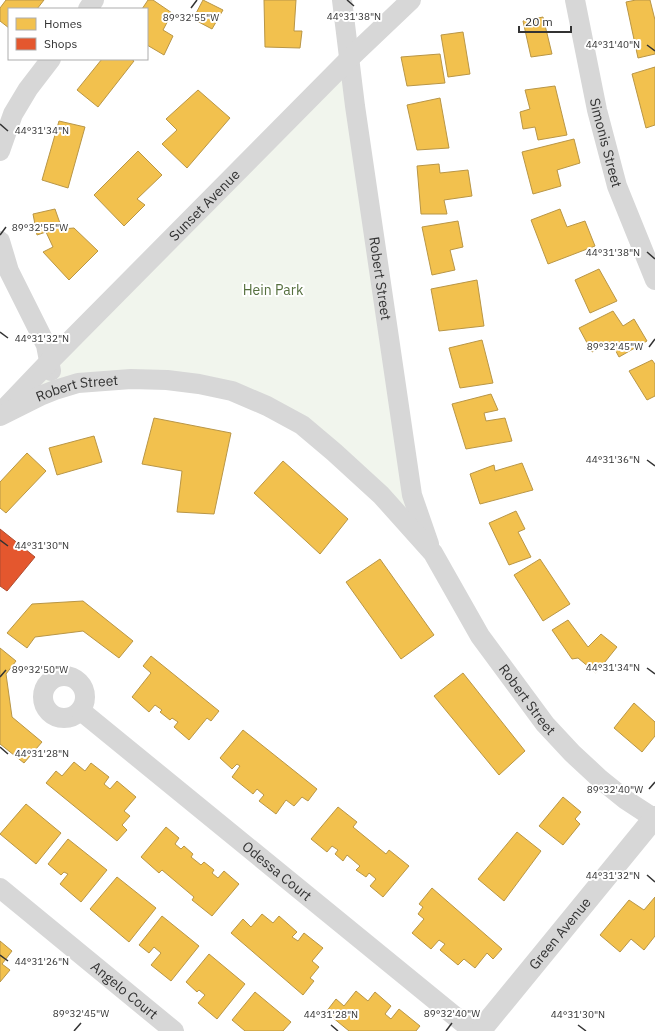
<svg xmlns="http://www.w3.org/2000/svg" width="655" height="1031" viewBox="0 0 655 1031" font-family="'IBM Plex Sans',sans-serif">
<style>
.green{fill:#f1f5ed}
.homes{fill:#f2c14e;stroke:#b99646}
.shops{fill:#e4572e;stroke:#af4c30}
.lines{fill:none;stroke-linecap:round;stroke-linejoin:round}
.minor{stroke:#d7d7d7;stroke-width:20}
.tertiary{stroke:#d7d7d7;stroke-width:22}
.ticks{fill:none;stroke:#333;stroke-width:1.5}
.labels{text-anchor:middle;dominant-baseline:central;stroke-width:4;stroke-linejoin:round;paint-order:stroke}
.street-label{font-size:14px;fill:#333;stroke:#fff}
.park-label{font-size:14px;fill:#56703f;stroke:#fff}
.ticks-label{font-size:10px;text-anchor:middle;fill:#333;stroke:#fff;stroke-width:4;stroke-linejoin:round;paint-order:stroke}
</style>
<rect width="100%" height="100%" fill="#fff"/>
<path class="green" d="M 350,58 L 395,385 L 433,553 L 381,495 L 267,406 L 131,379 L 0,413 Z"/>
<g class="homes">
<path d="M 6,0 L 44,0 L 37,9 L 9,9 L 9,28 L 0,21 L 0,8 Z"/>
<path d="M 148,0 L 153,0 L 172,13 L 163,30 L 173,36 L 164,55 L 147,45 L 147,9 L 142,9 Z"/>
<path d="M 203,0 L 223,10 L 212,29 L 193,19 Z"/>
<path d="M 264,0 L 296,0 L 294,31 L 302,31 L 300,48 L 265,47 Z"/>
<path d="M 636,0 L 650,0 L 655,20 L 655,54 L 638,58 L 626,2 Z"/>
<path d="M 543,17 L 552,54 L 531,57 L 523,21 Z"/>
<path d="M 463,32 L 470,74 L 448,77 L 441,35 Z"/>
<path d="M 440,54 L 445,83 L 407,86 L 401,57 Z"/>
<path d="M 102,59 L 131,59 L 134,61 L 98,107 L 77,90 Z"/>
<path d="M 655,67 L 655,125 L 646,128 L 632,74 Z"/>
<path d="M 555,86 L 567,135 L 538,140 L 535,127 L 523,129 L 520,112 L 530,109 L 525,90 Z"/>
<path d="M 198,90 L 230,118 L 187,168 L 162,144 L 177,130 L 166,119 Z"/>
<path d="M 440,98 L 449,148 L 417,150 L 407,105 Z"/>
<path d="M 59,121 L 85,127 L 68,188 L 42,180 Z"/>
<path d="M 574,139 L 580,163 L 557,170 L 561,186 L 533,194 L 522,152 Z"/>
<path d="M 138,151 L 162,175 L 137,199 L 145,205 L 124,226 L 94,195 Z"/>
<path d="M 439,164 L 440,173 L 468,170 L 472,196 L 444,200 L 447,214 L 421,214 L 417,166 Z"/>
<path d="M 55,209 L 62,229 L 74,228 L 98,251 L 69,280 L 43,252 L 53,247 L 46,232 L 37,235 L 33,214 Z"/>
<path d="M 560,209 L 567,227 L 585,221 L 595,246 L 548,264 L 531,220 Z"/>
<path d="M 458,221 L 463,247 L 450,250 L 455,270 L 432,275 L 422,227 Z"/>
<path d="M 599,269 L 617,301 L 590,313 L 575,280 Z"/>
<path d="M 477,280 L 484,326 L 439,331 L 431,289 Z"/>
<path d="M 613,311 L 623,326 L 634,319 L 647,341 L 619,357 L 611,342 L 592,352 L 579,328 Z"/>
<path d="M 482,340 L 493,383 L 460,388 L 449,348 Z"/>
<path d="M 652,360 L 655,364 L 655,396 L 647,400 L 629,371 Z"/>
<path d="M 491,394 L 498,410 L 484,413 L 486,421 L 505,418 L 512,441 L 466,449 L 452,404 Z"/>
<path d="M 154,418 L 231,433 L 214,514 L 177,512 L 182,471 L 142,464 Z"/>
<path d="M 94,436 L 102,462 L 57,475 L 49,448 Z"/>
<path d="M 27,453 L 46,471 L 6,513 L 0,508 L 0,482 Z"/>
<path d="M 283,461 L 348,519 L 320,554 L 254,493 Z"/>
<path d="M 522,463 L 533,490 L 480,504 L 470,474 L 494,465 L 495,471 Z"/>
<path d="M 516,511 L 525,529 L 518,532 L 531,557 L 509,565 L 489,523 Z"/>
<path d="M 380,559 L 434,635 L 401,659 L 346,582 Z"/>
<path d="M 540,559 L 570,604 L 543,621 L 514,575 Z"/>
<path d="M 83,601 L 133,641 L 119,658 L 83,631 L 35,637 L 27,648 L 7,633 L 32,604 Z"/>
<path d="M 568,620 L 588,647 L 601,634 L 617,647 L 596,673 L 578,658 L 572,659 L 552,630 Z"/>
<path d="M 0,648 L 16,661 L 6,674 L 12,717 L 42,742 L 24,763 L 0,744 Z"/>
<path d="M 151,656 L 219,711 L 211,721 L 207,718 L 189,740 L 174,727 L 178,722 L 172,718 L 170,720 L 160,712 L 162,710 L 155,705 L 149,712 L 132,697 L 151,673 L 143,666 Z"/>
<path d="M 463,673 L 525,751 L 499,775 L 434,696 Z"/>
<path d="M 634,703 L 655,722 L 655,736 L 642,752 L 614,728 Z"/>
<path d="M 243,730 L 317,789 L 308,801 L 302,797 L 294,806 L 286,800 L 276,814 L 259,801 L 264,795 L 257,789 L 253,794 L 232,777 L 240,766 L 237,764 L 232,769 L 220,758 Z"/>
<path d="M 74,762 L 85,771 L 91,763 L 109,777 L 104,784 L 110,789 L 117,781 L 136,797 L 124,811 L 130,816 L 122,825 L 127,830 L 117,841 L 46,783 L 56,771 L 62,776 Z"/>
<path d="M 563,797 L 581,812 L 575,819 L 580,824 L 563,845 L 539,826 Z"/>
<path d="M 26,804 L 61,833 L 36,864 L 0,834 Z"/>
<path d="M 338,807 L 357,822 L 353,827 L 386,854 L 389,850 L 409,866 L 383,897 L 370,886 L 376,879 L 369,873 L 366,877 L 356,870 L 360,866 L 347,855 L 343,861 L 335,854 L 338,850 L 332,846 L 327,852 L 311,839 Z"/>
<path d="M 166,827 L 179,838 L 175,844 L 181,849 L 184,846 L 193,854 L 191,857 L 201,865 L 204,862 L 214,870 L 212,873 L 218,878 L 224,871 L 239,884 L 212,916 L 192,900 L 194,897 L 162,870 L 159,873 L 141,857 Z"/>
<path d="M 517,832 L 541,851 L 504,901 L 478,879 Z"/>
<path d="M 68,839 L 107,870 L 81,902 L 60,884 L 68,874 L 64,872 L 61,875 L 48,864 Z"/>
<path d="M 117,877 L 156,908 L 129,942 L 90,909 Z"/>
<path d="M 432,888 L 502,949 L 493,959 L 487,953 L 475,968 L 464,959 L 458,965 L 440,950 L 445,944 L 439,940 L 431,949 L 412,933 L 424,919 L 418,914 L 423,907 L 419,904 Z"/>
<path d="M 655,897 L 655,936 L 644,950 L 631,939 L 620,952 L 600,935 L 629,900 L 644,910 Z"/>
<path d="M 262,914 L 273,923 L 279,916 L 297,932 L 292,937 L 298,941 L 304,933 L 323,948 L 312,961 L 319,967 L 310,978 L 314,981 L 303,995 L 231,933 L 243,919 L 251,927 Z"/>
<path d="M 162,916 L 199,946 L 171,981 L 151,965 L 161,953 L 154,947 L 149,953 L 139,945 Z"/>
<path d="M 0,941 L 12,951 L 2,964 L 10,970 L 0,982 Z"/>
<path d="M 209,954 L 245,984 L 217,1019 L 198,1003 L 205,995 L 199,990 L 197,992 L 186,982 Z"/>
<path d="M 356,991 L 368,1001 L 375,992 L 391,1006 L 385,1014 L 391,1019 L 399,1009 L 420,1026 L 416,1031 L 349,1031 L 326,1012 L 336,999 L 344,1006 Z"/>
<path d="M 255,992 L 291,1022 L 283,1031 L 245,1031 L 232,1020 Z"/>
</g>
<path class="shops" d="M 0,529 L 35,557 L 7,591 L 0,586 Z"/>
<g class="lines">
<g class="minor">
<path id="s1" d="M 342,0 L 355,106 L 412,495 L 429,544"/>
<path id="s2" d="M 575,0 L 597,110 L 617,186 L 655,280"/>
<path d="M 88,9 L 94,0"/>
<path d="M 0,151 L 13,114 L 28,89 L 51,59"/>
<path d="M 0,241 L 9,271 L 46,345 L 51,371"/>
<path id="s3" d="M 6,407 L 49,362 L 350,58 L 411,0"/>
<path id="s4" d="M 0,416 L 40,396 L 55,390 L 78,383 L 131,379 L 167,380 L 199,384 L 232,391 L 267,406 L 302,425 L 334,452 L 381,495 L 433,553 L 480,636 L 545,724 L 572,753 L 600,779 L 626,800 L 655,819"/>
<circle cx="64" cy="697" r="21"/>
<path id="s5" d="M 81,711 L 473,1031"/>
<path id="s6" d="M 0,888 L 174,1031"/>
</g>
<path class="tertiary" id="s7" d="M 480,1031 L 655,817"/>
</g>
<path class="ticks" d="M 347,0 L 354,6M 191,8 L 197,0M 647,45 L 655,51M 0,124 L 8,131M 0,235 L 6,227M 647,252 L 655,259M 0,332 L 8,338M 649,347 L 655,339M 647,460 L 655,466M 0,540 L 8,546M 647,668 L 655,674M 0,677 L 6,670M 0,747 L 8,754M 649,789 L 655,782M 647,875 L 655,882M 0,955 L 8,961M 331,1025 L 338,1031M 578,1025 L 586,1031M 74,1031 L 81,1023M 446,1031 L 452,1023"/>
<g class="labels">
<g class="street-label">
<text stroke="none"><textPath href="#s2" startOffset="146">Simonis Street</textPath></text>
<text stroke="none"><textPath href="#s3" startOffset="283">Sunset Avenue</textPath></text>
<text stroke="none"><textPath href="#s1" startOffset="281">Robert Street</textPath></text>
<text stroke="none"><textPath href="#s4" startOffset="83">Robert Street</textPath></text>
<text stroke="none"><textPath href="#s4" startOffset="676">Robert Street</textPath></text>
<text stroke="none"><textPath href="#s5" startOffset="253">Odessa Court</textPath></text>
<text stroke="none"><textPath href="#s7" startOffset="126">Green Avenue</textPath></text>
<text stroke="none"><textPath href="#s6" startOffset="161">Angelo Court</textPath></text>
</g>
<g class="park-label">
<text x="273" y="290">Hein Park</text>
</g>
</g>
<g class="ticks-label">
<text x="354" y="20">44°31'38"N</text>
<text x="191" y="21">89°32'55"W</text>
<text x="613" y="48">44°31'40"N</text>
<text x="42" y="134">44°31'34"N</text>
<text x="40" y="231">89°32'55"W</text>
<text x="613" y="256">44°31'38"N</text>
<text x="42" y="342">44°31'32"N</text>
<text x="615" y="350">89°32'45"W</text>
<text x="613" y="463">44°31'36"N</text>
<text x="42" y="549">44°31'30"N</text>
<text x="613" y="671">44°31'34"N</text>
<text x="40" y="673">89°32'50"W</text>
<text x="42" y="757">44°31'28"N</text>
<text x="615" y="793">89°32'40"W</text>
<text x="613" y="879">44°31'32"N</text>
<text x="42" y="965">44°31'26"N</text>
<text x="81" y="1017">89°32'45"W</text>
<text x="452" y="1017">89°32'40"W</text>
<text x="331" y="1018">44°31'28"N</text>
<text x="578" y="1018">44°31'30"N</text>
</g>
<rect x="8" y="8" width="140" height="52" fill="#ffffff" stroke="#adadad"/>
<rect x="16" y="18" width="20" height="12" fill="#f2c14e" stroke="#adadad"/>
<text x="44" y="28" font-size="12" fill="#333333">Homes</text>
<rect x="16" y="38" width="20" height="12" fill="#e4572e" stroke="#adadad"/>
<text x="44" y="48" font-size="12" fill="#333333">Shops</text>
<path d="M519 26v6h52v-6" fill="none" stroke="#333333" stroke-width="2"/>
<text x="525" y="26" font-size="12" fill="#333333" stroke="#ffffff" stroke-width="3" paint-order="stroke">20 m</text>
</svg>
